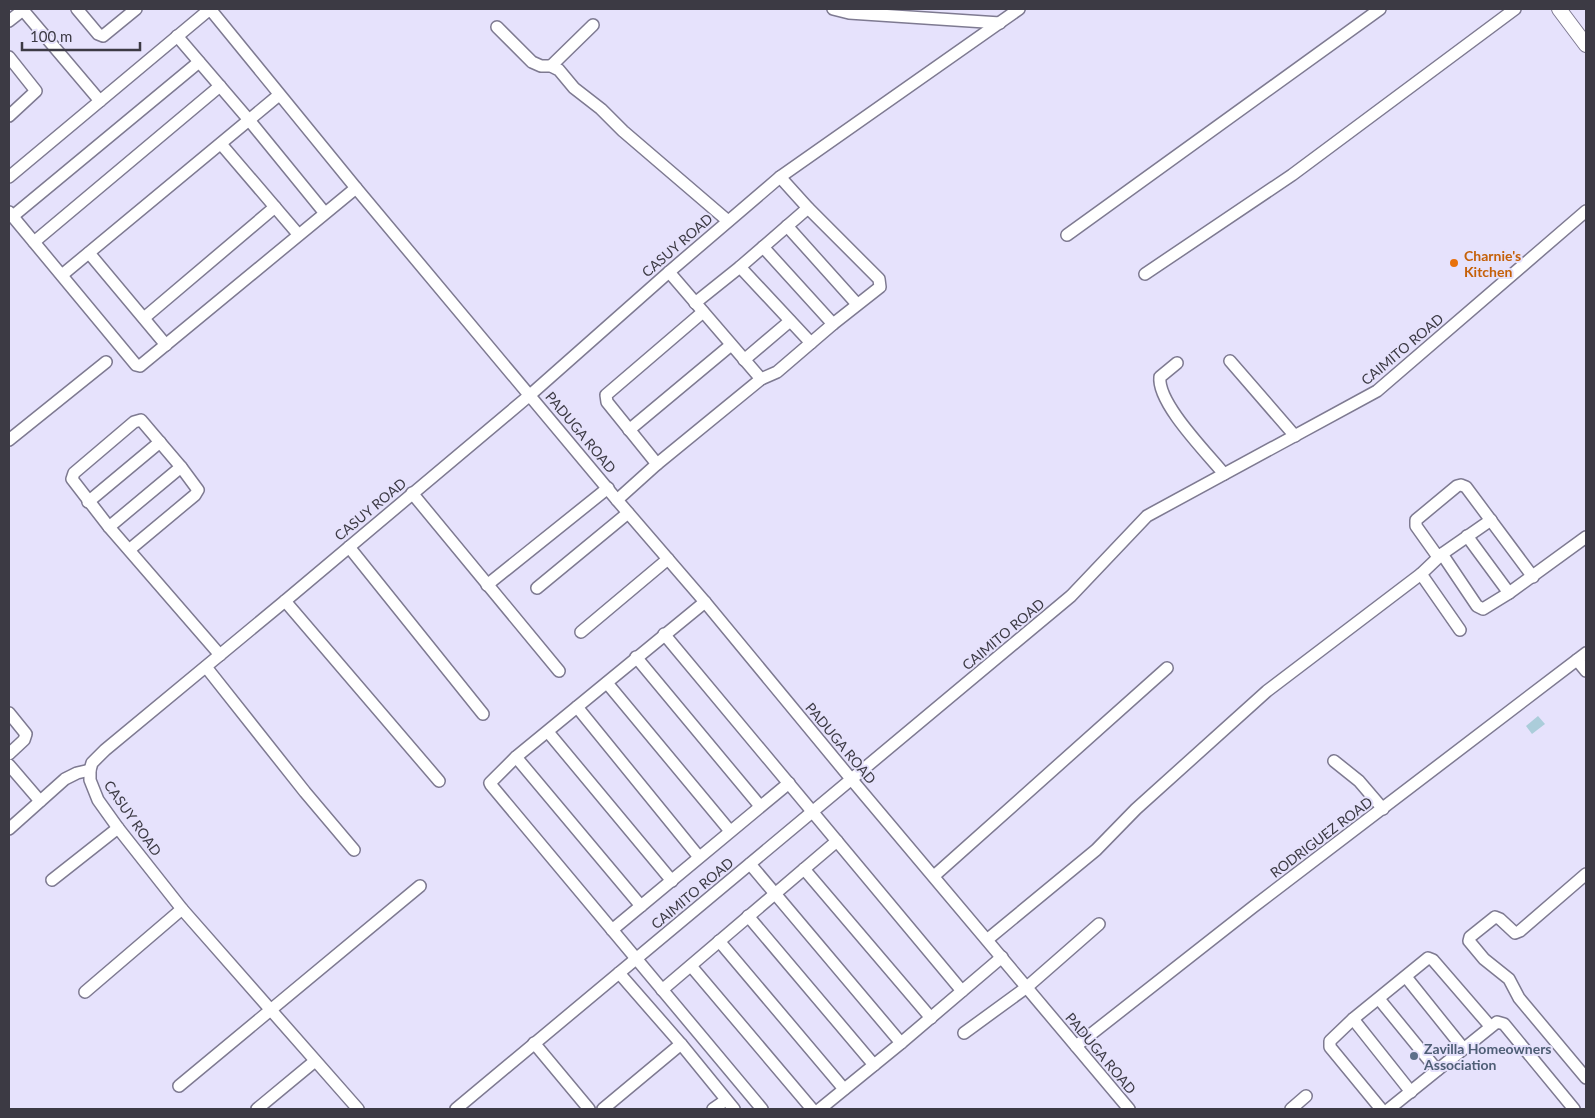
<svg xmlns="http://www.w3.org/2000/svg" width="1595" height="1118" viewBox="0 0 1595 1118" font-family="Lato,sans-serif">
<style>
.water{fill:#abcdda}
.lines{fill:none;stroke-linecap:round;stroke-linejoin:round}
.minor-casing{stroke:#7e7a91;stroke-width:14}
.major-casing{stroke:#7e7a91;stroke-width:16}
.minor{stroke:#fff;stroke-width:11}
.major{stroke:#fff;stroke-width:14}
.food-dot{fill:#e8710a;stroke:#e6e2fc;stroke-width:2}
.service-dot{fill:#5c6f8a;stroke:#e6e2fc;stroke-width:2}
.labels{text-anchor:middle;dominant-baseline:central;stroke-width:4;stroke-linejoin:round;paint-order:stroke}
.street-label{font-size:14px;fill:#3c3a44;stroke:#e6e2fc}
.food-label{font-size:14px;font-weight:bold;fill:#c56008;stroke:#e6e2fc;text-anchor:start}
.service-label{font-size:14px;font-weight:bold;fill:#4e5e75;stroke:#e6e2fc;text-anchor:start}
</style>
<rect width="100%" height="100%" fill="#e6e2fc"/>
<path class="water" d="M 1538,716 L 1545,724 L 1532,734 L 1526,726 Z"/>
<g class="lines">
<g class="minor-casing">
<g id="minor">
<path d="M 22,9 L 100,101"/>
<path d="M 77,9 L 98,34 L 103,36 L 136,9"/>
<path d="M 833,9 L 849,13 L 1000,23"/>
<path d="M 9,21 L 23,10"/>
<path d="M 497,27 L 532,62 L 541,66 L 551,66 L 559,70 L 574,88 L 601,109 L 623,131 L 728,221"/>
<path d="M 177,36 L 249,120 L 324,212"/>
<path d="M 9,57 L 36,91 L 9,116"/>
<path d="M 551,66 L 593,25"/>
<path d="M 221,144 L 298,234"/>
<path d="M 9,177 L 210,9 L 356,188 L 617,500 L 705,602 L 852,780 L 1129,1109"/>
<path d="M 9,212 L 136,365 L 140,366 L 356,188"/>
<path d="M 13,216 L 199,62"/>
<path d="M 787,226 L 857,304"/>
<path d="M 1067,235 L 1380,9"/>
<path d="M 34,242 L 220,86"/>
<path d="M 763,247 L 833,324"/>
<path d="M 89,253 L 166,345"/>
<path d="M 740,267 L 811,343"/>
<path d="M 669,272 L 761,379"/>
<path d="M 1145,274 L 1292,175 L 1515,9"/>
<path d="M 62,275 L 279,95"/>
<path d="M 695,303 L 740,267 L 808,208"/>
<path d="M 144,318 L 275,207"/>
<path d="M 744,360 L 790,321"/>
<path d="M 1230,361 L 1295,436"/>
<path d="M 1177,363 L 1160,377 C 1157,403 1207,453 1224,474"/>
<path d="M 629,430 L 731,345"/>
<path d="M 9,440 L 106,362"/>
<path d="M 657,464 L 607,402 L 606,395 L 703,312"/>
<path d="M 412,493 L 559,671"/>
<path d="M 617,500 L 657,464 L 761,379 L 777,372 L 833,324 L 880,287 L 879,279 L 808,208 L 780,177"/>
<path d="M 88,502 L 160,442"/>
<path d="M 109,527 L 181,467"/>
<path d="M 1467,536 L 1509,593"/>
<path d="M 349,547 L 483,714"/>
<path d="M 129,550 L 195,495 L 198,490 L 181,467 L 141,420 L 134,422 L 74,473 L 72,479 L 109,527 L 220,655"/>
<path d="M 1442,554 L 1477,606 L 1483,609 L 1509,593 L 1586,537"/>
<path d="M 1438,557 L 1416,526 L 1416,520 L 1457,486 L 1461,485 L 1466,487 L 1533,577"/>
<path d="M 1421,574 L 1460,630"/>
<path d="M 487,585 L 608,488"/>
<path d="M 537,588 L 628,513"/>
<path d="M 285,601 L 439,781"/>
<path d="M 705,602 L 516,757 L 490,783 L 491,785 L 762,1109"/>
<path d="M 581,632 L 668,559"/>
<path d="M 664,634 L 962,991"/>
<path d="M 636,657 L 760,806"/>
<path d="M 1577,660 L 1586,671"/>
<path d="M 206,667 L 305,792 L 354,850"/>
<path d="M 607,683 L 730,831"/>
<path d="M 577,707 L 699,857"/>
<path d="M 9,713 L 26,734 L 24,740 L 9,754"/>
<path d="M 548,732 L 672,881"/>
<path d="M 516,757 L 641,906"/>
<path d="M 1334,761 L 1359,781 L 1383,809"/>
<path d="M 9,765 L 40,801"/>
<path d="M 9,829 L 65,779 L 77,773 L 90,770"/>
<path d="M 750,864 L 901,1043"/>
<path d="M 804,869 L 931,1018"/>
<path d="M 1586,874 L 1520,931 L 1515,933 L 1500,919 L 1495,917 L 1470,937 L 1469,941 L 1484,959 L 1509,979 L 1519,998 L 1586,1078"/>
<path d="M 934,876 L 1167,668"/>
<path d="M 52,880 L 118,828"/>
<path d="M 748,916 L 874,1065"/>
<path d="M 612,930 L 789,783"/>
<path d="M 988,939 L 1096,850 L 1136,809 L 1267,691 L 1421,574 L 1442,554 L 1491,520"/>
<path d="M 719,941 L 844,1089"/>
<path d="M 691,966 L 812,1109"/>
<path d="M 619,973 L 681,1044 L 734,1109"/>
<path d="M 1406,977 L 1463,1048"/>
<path d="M 662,990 L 837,841"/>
<path d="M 85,992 L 182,909"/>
<path d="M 1379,999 L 1437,1070"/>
<path d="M 1353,1019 L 1411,1092"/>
<path d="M 964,1033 L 1027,987 L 1099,924"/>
<path d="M 534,1043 L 589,1109"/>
<path d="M 1076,1046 L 1253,907 L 1586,653"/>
<path d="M 179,1086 L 420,886"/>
<path d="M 257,1109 L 315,1061"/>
<path d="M 358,1109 L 182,909 L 118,828 L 98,800 L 90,780 L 90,770 L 92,763 L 105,750 L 285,601 L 530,395 L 669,272 L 780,177 L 1019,9"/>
<path d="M 456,1109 L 1071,596 L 1147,516 L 1377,391 L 1586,211"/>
<path d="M 603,1109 L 681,1044"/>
<path d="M 713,1109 L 726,1100"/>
<path d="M 820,1109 L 901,1043 L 1002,957"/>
<path d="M 1291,1109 L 1306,1096"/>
<path d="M 1381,1109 L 1330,1047 L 1330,1041 L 1353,1019 L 1428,958 L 1433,960 L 1490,1026"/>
<path d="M 1389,1109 L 1497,1022 L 1504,1024 L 1574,1109"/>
</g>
</g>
<g class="major-casing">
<path id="major" d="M 1559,9 L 1586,45"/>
</g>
<use href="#minor" class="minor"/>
<use href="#major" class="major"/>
</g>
<circle class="food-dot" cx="1454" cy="263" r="5"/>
<circle class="service-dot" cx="1414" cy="1056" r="5"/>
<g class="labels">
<g class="street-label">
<text transform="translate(677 245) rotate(-41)">CASUY ROAD</text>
<text transform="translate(1402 349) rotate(-40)">CAIMITO ROAD</text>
<text transform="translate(581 432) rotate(50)">PADUGA ROAD</text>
<text transform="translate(370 509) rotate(-40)">CASUY ROAD</text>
<text transform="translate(1003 634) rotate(-40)">CAIMITO ROAD</text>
<text transform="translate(841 743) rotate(50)">PADUGA ROAD</text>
<text transform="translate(133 818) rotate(55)">CASUY ROAD</text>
<text transform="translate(1321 837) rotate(-37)">RODRIGUEZ ROAD</text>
<text transform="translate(692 893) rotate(-40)">CAIMITO ROAD</text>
<text transform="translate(1101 1053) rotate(50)">PADUGA ROAD</text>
</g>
<g class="food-label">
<text x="1464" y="255">Charnie's<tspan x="1464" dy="16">Kitchen</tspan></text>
</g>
<g class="service-label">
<text x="1424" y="1048">Zavilla Homeowners<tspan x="1424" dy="16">Association</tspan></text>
</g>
</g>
<rect width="1595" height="1118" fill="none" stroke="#3c3a44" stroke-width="20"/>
<path d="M22 42v8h118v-8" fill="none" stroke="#3c3a44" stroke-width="2.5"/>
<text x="30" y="42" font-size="15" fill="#3c3a44" stroke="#e6e2fc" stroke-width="4" paint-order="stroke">100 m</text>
</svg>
